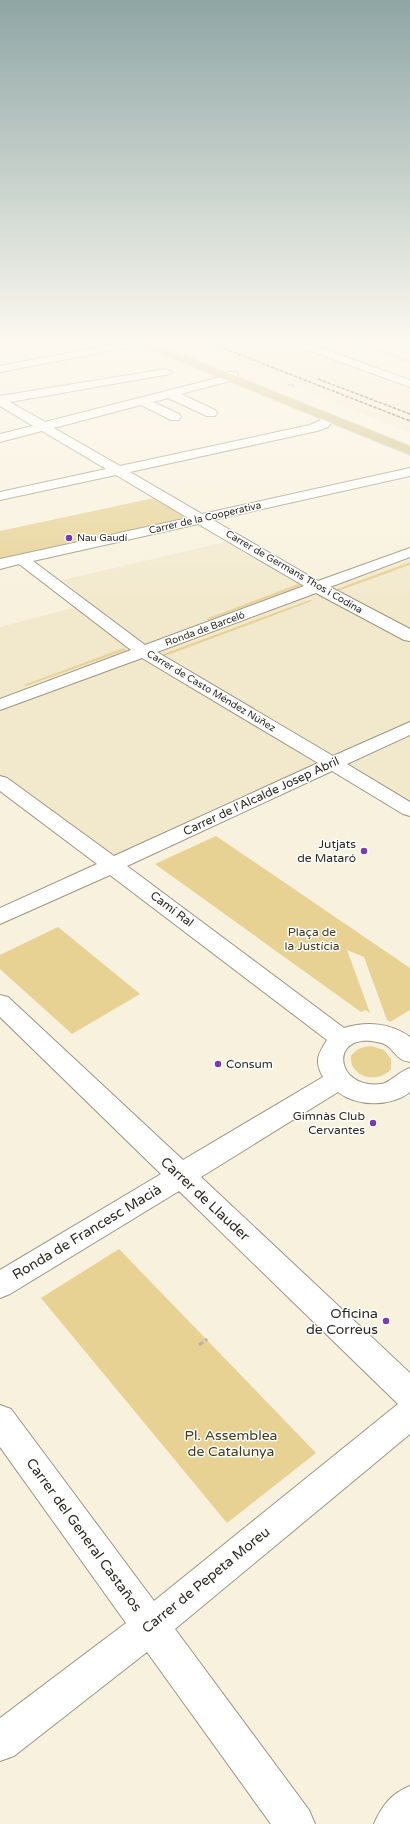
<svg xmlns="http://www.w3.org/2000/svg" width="410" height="1824" viewBox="0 0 410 1824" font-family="'Varela Round',sans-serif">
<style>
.built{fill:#f2e9cd}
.green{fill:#e7d294}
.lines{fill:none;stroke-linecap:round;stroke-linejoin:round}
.minor-casing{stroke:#9b9582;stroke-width:2}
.major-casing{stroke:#d9d8d7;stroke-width:2}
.path-far1{stroke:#b9b4a3;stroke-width:1.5;stroke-dasharray:2 1;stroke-linecap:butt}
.path{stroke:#b9b4a3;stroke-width:3;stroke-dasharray:5 2.5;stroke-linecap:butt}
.minor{fill:#fff;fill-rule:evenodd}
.major{fill:#d0be7e;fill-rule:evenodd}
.rail{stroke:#4f4b41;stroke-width:1.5;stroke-dasharray:3.5 1.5;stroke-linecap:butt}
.poi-dot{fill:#753cb3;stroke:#fff;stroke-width:1.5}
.labels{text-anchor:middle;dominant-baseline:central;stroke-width:3;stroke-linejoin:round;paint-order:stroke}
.far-street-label{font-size:10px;fill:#2b2820;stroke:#fff}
.far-poi-label{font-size:10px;fill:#2b2820;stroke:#fff;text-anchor:start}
.street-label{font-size:12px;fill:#2b2820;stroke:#fff}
.poi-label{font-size:12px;fill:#2b2820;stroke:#fff;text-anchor:end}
.park-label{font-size:12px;fill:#453a17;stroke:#fff}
.near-street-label{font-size:14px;fill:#2b2820;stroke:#fff}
.near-poi-label{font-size:14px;fill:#2b2820;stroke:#fff;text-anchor:end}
.near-park-label{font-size:14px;fill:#453a17;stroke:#fff}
</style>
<rect width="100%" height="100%" fill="#f8f1dd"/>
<g class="built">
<path d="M 202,345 L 286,345 L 410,391 L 410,433 L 295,386 L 300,384 Z"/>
<path d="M 226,542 L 296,583 L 318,588 L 410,552 L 410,810 L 332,764 L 113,865 L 0,782 L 0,627 L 91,603 L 62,580 Z"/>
</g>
<g class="green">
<path d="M 154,498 L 187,518 L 0,560 L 0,531 Z"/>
<path d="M 410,562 L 410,565 L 335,592 L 335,590 L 340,588 Z"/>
<path d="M 301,583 L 300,586 L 208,620 L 206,619 Z"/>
<path d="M 310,600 L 312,601 L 162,657 L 163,654 Z"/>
<path d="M 124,648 L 126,650 L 26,686 L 24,685 Z"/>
<path d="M 216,836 L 410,968 L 410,1010 L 390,1022 L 387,1020 L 364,957 L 347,950 L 370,1013 L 365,1010 L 361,1012 L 155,864 Z"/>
<path d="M 58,927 L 140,994 L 72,1034 L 0,969 L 0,955 Z"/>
<path d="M 371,1046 L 384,1050 L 391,1059 L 391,1069 C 379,1084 349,1078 351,1056 C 356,1049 362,1047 371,1046 Z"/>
<path d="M 119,1249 L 316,1453 L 227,1523 L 41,1298 Z"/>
</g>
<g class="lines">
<g class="minor-casing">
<g id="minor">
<path d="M 109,345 L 130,345 L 125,348 L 0,372 L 0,366 Z"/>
<path d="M 298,345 L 312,345 L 410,380 L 410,387 L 299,347 Z"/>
<path d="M 166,369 L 172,372 L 170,374 L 10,402 L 45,422 L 225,376 L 228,372 L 236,372 L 238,374 L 234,380 L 181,394 L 215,410 L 217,413 L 215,416 L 207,416 L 168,398 L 153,402 L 179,414 L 181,417 L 179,420 L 171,420 L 141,405 L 54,428 L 120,466 L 310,425 L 321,420 L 318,416 L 320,413 L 328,413 L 333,421 L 328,427 L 317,431 L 130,472 L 202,514 L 410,468 L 410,476 L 213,520 L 318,581 L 410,548 L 410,557 L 330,587 L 410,629 L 410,641 L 404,640 L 316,593 L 157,652 L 333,756 L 410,722 L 410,735 L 347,764 L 410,802 L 410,816 L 403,814 L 332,771 L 127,866 L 344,1028 C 367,1021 391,1023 410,1037 L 410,1062 C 408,1061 403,1061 401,1059 C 392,1053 391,1044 377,1042 C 328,1032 335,1090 381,1084 C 390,1083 398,1072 410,1068 L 410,1092 C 391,1107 357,1107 338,1092 L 201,1177 L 410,1373 L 410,1434 L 175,1629 L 309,1810 L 315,1824 L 271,1824 L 147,1652 L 14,1756 L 0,1761 L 0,1718 L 126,1623 L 0,1447 L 0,1405 L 11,1409 L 154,1601 L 398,1404 L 179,1191 L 10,1294 L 0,1298 L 0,1270 L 161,1174 L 0,1017 L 0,995 L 8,997 L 183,1160 L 323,1077 C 314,1061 318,1054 327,1040 L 110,875 L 0,924 L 0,908 L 97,864 L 0,791 L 0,776 L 7,778 L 114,856 L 318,763 L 142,658 L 0,710 L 0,699 L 131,650 L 19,564 L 0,569 L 0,559 L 188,518 L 116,475 L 0,500 L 0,492 L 106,469 L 42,431 L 0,442 L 0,434 L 33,426 L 0,406 L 0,396 ZM 198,524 L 304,586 L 145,645 L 33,561 Z"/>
<path d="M 410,1786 L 410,1824 L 374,1824 C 382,1805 391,1794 410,1786 Z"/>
</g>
</g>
<g class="major-casing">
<path id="major" d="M 144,345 L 158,345 L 410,446 L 410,455 L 145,347 Z"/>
</g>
<g class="path-far1">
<path d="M 359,345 L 410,363"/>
<path d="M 365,345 L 410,361"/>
<path d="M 288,385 L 294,385 L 292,388"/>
</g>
<path class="path" d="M 199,1345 L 207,1339"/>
<use href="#minor" class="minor"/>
<use href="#major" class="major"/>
<g class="rail">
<path d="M 215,345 L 410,421"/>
<path d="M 318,379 L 410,414"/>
</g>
</g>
<linearGradient id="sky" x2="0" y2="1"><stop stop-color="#8fa6a5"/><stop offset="0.57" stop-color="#fcf9f0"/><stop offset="1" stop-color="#fcf9f0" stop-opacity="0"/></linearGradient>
<rect width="410" height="600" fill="url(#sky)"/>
<g class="poi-dot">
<circle cx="69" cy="538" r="4"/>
<circle cx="364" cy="851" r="4"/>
<circle cx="218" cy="1064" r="4"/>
<circle cx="373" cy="1123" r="4"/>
<circle cx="386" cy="1321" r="4"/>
</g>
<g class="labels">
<g class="far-street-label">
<text transform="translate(205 518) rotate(-13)">Carrer de la Cooperativa</text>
<text transform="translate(294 572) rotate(30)">Carrer de Germans Thos i Codina</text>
<text transform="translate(205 629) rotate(-20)">Ronda de Barceló</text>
<text transform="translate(211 691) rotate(31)">Carrer de Casto Méndez Núñez</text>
</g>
<g class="far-poi-label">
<text x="77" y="538">Nau Gaudí</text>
</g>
<g class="street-label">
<text transform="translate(261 796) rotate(-25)">Carrer de l'Alcalde Josep Abril</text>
<text transform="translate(172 909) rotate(37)">Camí Ral</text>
</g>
<g class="poi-label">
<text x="356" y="844">Jutjats<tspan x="356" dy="14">de Mataró</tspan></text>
<text x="226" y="1064" text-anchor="start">Consum</text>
<text x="365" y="1116">Gimnàs Club<tspan x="365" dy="14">Cervantes</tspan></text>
</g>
<g class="park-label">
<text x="312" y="932">Plaça de<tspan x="312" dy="14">la Justícia</tspan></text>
</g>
<g class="near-street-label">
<text transform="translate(205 1199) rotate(43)">Carrer de Llauder</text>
<text transform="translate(87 1232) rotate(-31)">Ronda de Francesc Macià</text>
<text transform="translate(84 1535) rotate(54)">Carrer del General Castaños</text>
<text transform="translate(206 1580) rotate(-39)">Carrer de Pepeta Moreu</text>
</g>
<g class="near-poi-label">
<text x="378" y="1313">Oficina<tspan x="378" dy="16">de Correus</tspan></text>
</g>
<g class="near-park-label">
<text x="231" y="1435">Pl. Assemblea<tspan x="231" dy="16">de Catalunya</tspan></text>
</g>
</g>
</svg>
